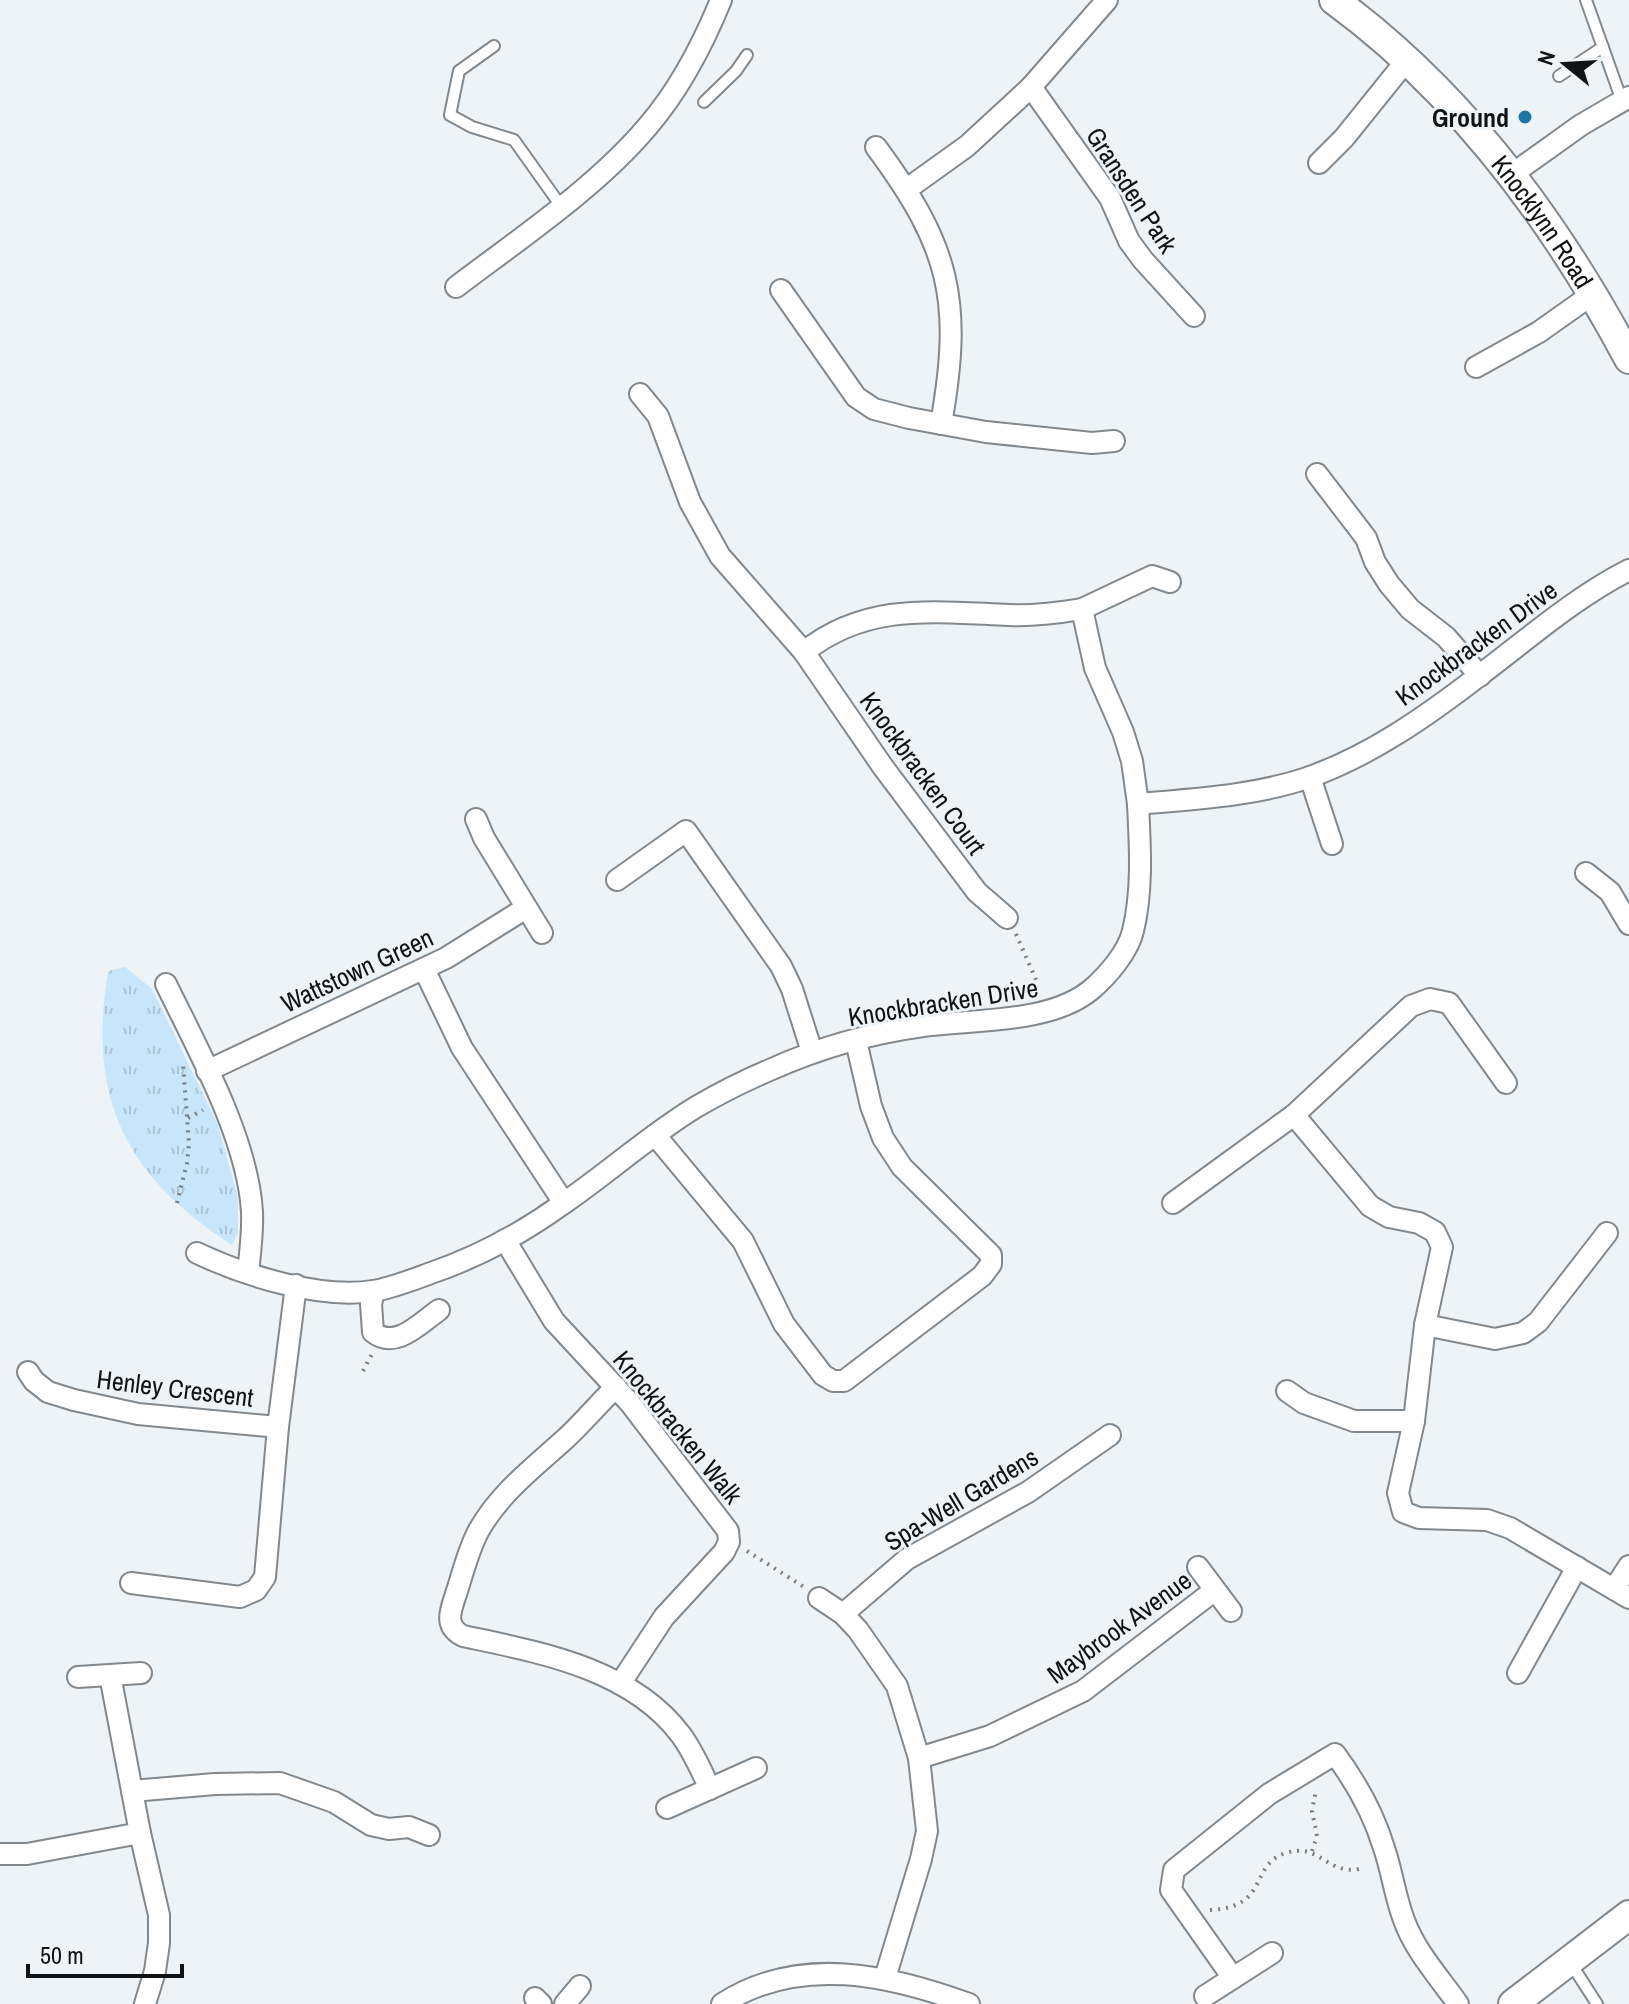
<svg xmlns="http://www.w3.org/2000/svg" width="1629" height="2004" viewBox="0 0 1629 2004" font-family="'Archivo Narrow',sans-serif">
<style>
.park{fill:url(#park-tufts)}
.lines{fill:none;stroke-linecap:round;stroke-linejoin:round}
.lane-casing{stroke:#82888c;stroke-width:14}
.street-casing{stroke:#82888c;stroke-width:24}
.secondary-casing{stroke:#82888c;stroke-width:32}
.path{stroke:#787c7e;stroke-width:4;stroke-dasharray:2 6;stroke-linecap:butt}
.lane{stroke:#fff;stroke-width:10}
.street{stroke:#fff;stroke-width:20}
.secondary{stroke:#fff;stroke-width:28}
.poi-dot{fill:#1e76a5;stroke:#edf3f7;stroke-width:3}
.labels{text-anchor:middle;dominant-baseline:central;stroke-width:6;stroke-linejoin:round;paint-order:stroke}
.poi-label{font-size:26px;font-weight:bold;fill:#101213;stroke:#edf3f7;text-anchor:end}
.street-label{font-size:26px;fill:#101213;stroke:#edf3f7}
</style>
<defs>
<pattern id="park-tufts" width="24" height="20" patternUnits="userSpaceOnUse" patternTransform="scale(2)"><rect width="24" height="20" fill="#c7e6fb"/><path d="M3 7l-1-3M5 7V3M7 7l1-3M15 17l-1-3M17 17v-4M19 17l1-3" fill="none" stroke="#aac4d6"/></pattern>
</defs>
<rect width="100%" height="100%" fill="#edf3f7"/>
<path class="park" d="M 125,967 L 152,989 L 218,1125 L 238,1198 L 238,1233 L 232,1245 C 125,1176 87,1098 108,971 Z"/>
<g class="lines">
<g class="lane-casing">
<g id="lane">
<path d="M 1586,0 L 1622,101"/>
<path d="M 494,46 L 459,71 L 450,115 L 472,127 L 514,140 L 561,206"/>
<path d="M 1559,76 L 1603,47"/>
<path d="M 704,102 L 736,71 L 747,55"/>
<path d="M 1570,1962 L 1597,2004"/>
</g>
</g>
<g class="street-casing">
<g id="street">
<path d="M 1031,87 L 1110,198 L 1129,241 L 1143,260 L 1194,316"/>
<path d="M 876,147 C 950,247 963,300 941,424"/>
<path d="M 1319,163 L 1344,138 L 1406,61"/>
<path d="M 1511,175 L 1581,125 L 1629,97"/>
<path d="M 907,189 L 967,146 L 1031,87 L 1107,0"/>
<path d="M 456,287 C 519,239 597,187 648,126 C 679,90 703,44 721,0"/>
<path d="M 781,290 L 856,397 L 874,409 L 909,418 L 986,432 L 1092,443 L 1114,441"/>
<path d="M 1476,367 L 1539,332 L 1594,293"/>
<path d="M 640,394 L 658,416 L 690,502 L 720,556 L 804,652 L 883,767 L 977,892 L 1007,918"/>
<path d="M 1317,474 L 1366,538 L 1375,562 L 1389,584 L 1410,609 L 1446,637 L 1480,676"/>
<path d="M 1082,609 L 1152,576 L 1170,582"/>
<path d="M 804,652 C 867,602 934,612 1009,615 C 1034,616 1058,613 1082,609 L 1095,668 L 1123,732 L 1132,761 L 1138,804"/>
<path d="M 1310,777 L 1332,844"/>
<path d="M 476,819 L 484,838 L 542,933"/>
<path d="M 1586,873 L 1610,892 L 1629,924"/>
<path d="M 617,880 L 686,831 L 781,966 L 792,989 L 812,1052"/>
<path d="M 424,969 L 462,1048 L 564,1203"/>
<path d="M 166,984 C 198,1050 248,1139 252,1212 C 253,1232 250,1253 248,1273"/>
<path d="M 207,1071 L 446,958 L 526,908"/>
<path d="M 1294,1115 L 1370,1206 L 1389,1217 L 1419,1223 L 1435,1232 L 1442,1247 L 1425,1325 L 1414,1421 L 1398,1493 L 1403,1512 L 1419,1518 L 1487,1520 L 1510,1528 L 1629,1598"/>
<path d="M 655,1135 L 743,1241 L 784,1324 L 823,1375 L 833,1381 L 844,1381 L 982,1276 L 991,1264 L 991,1255 L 902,1167 L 883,1138 L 871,1106 L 856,1041"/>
<path d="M 1173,1203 L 1294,1115 L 1411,1006 L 1430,999 L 1449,1003 L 1506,1083"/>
<path d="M 505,1240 L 554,1321 L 630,1403 L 728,1531 L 729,1542 L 724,1552 L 664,1617 L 620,1684"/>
<path d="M 197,1253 C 246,1276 319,1299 373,1291 C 392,1288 412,1280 431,1273 C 478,1257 524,1232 564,1203 C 609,1172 650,1135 696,1107 C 720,1093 746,1080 772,1069 C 819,1048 872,1033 923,1026 C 974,1019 1051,1024 1092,989 C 1108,975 1128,952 1133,931 C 1143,890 1140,845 1138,804 C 1194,799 1254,796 1307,778 C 1370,756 1427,716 1480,675 C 1528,639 1574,598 1629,570"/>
<path d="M 374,1291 L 371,1304 L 373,1332 C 396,1350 419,1324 439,1310"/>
<path d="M 1425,1325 L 1495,1339 L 1523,1333 L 1538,1322 L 1607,1233"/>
<path d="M 28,1372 L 34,1381 L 48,1392 L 74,1400 L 138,1414 L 278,1427"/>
<path d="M 616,1387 C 598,1404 582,1424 564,1440 C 533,1468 500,1493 479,1530 C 468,1550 463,1573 456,1594 C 450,1612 444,1626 463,1636 C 538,1652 631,1668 681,1735 C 693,1751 701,1770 710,1789"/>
<path d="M 1287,1391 L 1304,1403 L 1354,1421 L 1414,1421"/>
<path d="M 1198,1567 L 1231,1611"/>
<path d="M 131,1583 L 240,1597 L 256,1590 L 265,1577 L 278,1427 L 296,1285"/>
<path d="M 1614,1589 L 1629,1566"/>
<path d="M 819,1598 L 843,1614 L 858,1630 L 897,1686 L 919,1758 L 927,1831 L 921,1859 L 885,1978"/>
<path d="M 843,1614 L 907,1559 L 1028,1492 L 1110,1435"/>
<path d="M 1518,1673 L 1577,1567"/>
<path d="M 110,1675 L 140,1833 L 159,1915 L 159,1943 L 155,1971 L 145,2004"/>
<path d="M 78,1677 L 141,1673"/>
<path d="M 919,1758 L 990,1736 L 1083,1691 L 1215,1590"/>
<path d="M 132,1791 L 215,1784 L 280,1783 L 334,1802 L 371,1825 L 389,1829 L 409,1827 L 429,1835"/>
<path d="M 667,1808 L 756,1768"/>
<path d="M 0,1854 L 27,1854 L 140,1833"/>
<path d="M 1233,1978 L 1171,1890 L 1174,1870 L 1269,1794 L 1335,1754 C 1355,1781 1374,1815 1384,1848 C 1392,1871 1395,1897 1404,1920 C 1415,1951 1439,1977 1458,2004"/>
<path d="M 1205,1996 L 1272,1953"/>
<path d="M 535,1998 L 541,2004"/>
<path d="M 565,2004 L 580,1986"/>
<path d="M 722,2004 C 799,1954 890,1975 969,2004"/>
</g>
</g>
<g class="secondary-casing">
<g id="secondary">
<path id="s1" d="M 1334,0 C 1460,92 1556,222 1629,359"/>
<path d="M 1513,2004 L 1629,1915"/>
</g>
</g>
<g class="path">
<path d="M 1016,934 L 1037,982"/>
<path d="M 188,1118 L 203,1110"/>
<path d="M 177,1203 L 187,1163 L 189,1144 L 183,1064"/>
<path d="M 363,1371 L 373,1352"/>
<path d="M 747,1551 L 804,1587"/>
<path d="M 1312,1851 L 1317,1836 L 1312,1811 L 1316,1790"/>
<path d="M 1210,1910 C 1271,1907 1248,1865 1286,1853 C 1315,1844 1322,1865 1345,1869 C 1351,1871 1358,1869 1364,1868"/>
</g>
<use href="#lane" class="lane"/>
<use href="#street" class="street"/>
<use href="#secondary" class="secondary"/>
</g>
<circle class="poi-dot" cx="1525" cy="117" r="8"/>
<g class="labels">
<g class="poi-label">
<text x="1509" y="117">Ground</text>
</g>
<g class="street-label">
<text transform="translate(1132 190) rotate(57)">Gransden Park</text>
<text stroke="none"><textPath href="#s1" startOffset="306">Knocklynn Road</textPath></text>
<text transform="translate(1476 643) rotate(-36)">Knockbracken Drive</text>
<text transform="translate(923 773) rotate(54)">Knockbracken Court</text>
<text transform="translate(357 970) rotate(-25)">Wattstown Green</text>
<text transform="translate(943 1002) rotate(-9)">Knockbracken Drive</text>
<text transform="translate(175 1388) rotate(7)">Henley Crescent</text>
<text transform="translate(678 1427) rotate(51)">Knockbracken Walk</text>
<text transform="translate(961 1499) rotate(-31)">Spa-Well Gardens</text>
<text transform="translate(1119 1627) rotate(-36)">Maybrook Avenue</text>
</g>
</g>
<g transform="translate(1565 64) rotate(288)" stroke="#edf3f7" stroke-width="6" paint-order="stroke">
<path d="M0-6L14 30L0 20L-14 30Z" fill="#101213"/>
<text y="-12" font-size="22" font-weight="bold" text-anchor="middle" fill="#101213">N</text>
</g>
<path d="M28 1964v12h154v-12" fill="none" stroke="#101213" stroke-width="4"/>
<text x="40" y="1964" font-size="24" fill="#101213" stroke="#edf3f7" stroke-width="6" paint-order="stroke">50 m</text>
</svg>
